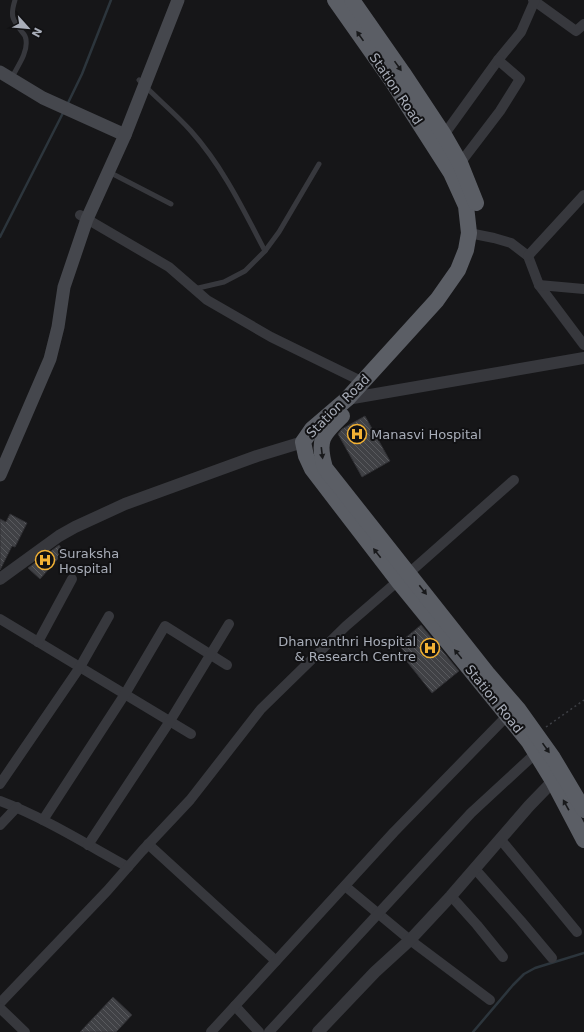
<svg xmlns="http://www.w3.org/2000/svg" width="584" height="1032" viewBox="0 0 584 1032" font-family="'DejaVu Sans',sans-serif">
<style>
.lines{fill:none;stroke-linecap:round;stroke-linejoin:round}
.stream{stroke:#2c353c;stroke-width:2.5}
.building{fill:url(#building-back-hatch);stroke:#303034}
.path{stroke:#3d3f44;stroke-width:1.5;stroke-dasharray:2 3;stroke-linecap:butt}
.service{stroke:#37383d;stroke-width:5}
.minor{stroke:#37383d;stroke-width:10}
.tertiary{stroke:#37383d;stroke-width:12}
.secondary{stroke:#45474d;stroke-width:13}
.trunk{stroke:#5b5e65;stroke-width:16}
.oneway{fill:#18191b}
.labels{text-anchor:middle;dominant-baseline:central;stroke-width:4;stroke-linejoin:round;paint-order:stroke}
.street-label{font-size:13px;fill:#a8adb8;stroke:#111113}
.poi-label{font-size:13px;fill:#a8adb8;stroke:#111113;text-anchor:start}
</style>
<defs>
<pattern id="building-back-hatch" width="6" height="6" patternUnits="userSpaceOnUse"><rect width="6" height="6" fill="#404145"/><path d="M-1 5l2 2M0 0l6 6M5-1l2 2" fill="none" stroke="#595a5e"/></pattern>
</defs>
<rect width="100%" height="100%" fill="#161618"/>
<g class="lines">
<g class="stream">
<path d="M 67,105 L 82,74 L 111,0"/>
<path d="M 0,237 L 64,111"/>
<path d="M 473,1032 L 513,985 L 524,974 L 535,968 L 584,953"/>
</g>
</g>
<g class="building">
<path d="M 365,416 L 390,461 L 362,477 L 338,434 L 342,429 Z"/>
<path d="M 10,514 L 27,523 L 15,547 L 12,546 L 0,570 L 0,519 L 6,522 Z"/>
<path d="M 59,545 L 64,552 L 40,579 L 28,568 Z"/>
<path d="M 421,625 L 459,671 L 432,693 L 405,659 L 408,656 L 398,644 Z"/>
<path d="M 113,997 L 132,1015 L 116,1032 L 80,1032 Z"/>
</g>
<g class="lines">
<path class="path" d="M 546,727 L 584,700"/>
<g class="service">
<path d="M 11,79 C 17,67 28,53 26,40 C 26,37 24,34 22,32 C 12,19 10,16 15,0"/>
<path d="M 139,80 C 155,97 175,113 191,131 C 223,167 243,209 265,251"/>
<path d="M 109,172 L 171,204"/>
<path d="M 194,289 L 224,282 L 245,271 L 265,251 L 279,232 L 319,164"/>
</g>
<g class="minor">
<path d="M 533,0 L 576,31 L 584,24"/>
<path d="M 441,139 L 498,60 L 521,32 L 535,0"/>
<path d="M 458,166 L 500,111 L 520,79 L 498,60"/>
<path d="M 80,215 L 169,267 L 207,300 L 271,337 L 363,382"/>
<path d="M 469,233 L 494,238 L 511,243 L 528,256 L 539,285 L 584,345"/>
<path d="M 528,256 L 584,195"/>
<path d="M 539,285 L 584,289"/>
<path d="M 0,619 L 191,734"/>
<path d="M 38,642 L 72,579"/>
<path d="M 0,784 L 80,667 L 109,616"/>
<path d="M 0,801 C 45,818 86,844 128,867"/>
<path d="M 43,820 L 125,694 L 165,626 L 227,665"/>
<path d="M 0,825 L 17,807"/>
<path d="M 501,840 L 577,932"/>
<path d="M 148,844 L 276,961"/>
<path d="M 88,845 L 170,721 L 229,624"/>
<path d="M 475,869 L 521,921 L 552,958"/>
<path d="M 345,886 L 410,940 L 490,1000"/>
<path d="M 451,896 L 477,925 L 503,957"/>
<path d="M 0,1003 L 107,891 L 142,851 L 190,800 L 261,709 L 346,626 L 398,581 L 409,573 L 514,480"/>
<path d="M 235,1006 L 259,1032"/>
<path d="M 0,1008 L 25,1032"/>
<path d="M 211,1032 L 394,832 L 507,716"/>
<path d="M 269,1032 L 471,813 L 536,753"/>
</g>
<g class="tertiary">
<path d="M 347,399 L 584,358"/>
<path d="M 0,579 L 59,536 L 75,527 L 125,504 L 257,456 L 303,442"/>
<path d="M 318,1032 L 375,972 L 410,940 L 451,896 L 529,806 L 558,776"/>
</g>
<g class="secondary">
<path d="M 0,72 L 43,98 L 125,135"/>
<path d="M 0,475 L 50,359 L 58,327 L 64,287 L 87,219 L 125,135 L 178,0"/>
</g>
<g class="trunk">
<path d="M 335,0 L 392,81 L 451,173 L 466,206 L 469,233 L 466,250 L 458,270 L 437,300 L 347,399 L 312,429 L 303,442 L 306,456 L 312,469 L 398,581 L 529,742 L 553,781 L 584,840"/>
<path d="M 352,0 L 403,73 L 444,135 L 460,163 L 476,203"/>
<path d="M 342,416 C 322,435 317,440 325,468 L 487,673 L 518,709 L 553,758 L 584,810"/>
</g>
</g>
<defs><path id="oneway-solid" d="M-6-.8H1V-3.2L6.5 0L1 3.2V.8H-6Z"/></defs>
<g class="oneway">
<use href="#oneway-solid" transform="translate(360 36) rotate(-125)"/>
<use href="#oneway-solid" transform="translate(398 66) rotate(55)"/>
<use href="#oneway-solid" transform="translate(322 453) rotate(83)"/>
<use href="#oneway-solid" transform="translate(377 553) rotate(-128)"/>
<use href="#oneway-solid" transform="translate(423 590) rotate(52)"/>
<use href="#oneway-solid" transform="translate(458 654) rotate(-129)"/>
<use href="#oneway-solid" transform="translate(546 748) rotate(55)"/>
<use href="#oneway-solid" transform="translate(566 805) rotate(-119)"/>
</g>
<defs>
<g id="hospital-ring" transform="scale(1)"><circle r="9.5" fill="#111113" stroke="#f2b134" stroke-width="1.5"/><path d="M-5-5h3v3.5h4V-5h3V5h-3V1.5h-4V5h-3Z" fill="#f2b134"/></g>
</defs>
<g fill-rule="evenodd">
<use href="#hospital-ring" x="357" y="434"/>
<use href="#hospital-ring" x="45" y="560"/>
<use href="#hospital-ring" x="430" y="648"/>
</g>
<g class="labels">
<g class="street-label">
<text transform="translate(396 89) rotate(56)">Station Road</text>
<text transform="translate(338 406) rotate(-45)">Station Road</text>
<text transform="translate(494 699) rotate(51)">Station Road</text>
</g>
<g class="poi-label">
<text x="371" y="434">Manasvi Hospital</text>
<text x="59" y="553">Suraksha<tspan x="59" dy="15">Hospital</tspan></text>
<text x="416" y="641" text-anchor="end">Dhanvanthri Hospital<tspan x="416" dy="15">&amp; Research Centre</tspan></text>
</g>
</g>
<g transform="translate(28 28) rotate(117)" stroke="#111113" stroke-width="3" paint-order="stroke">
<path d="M0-3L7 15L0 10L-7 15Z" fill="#a8adb8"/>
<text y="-6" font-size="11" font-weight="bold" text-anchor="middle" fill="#a8adb8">N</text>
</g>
</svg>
